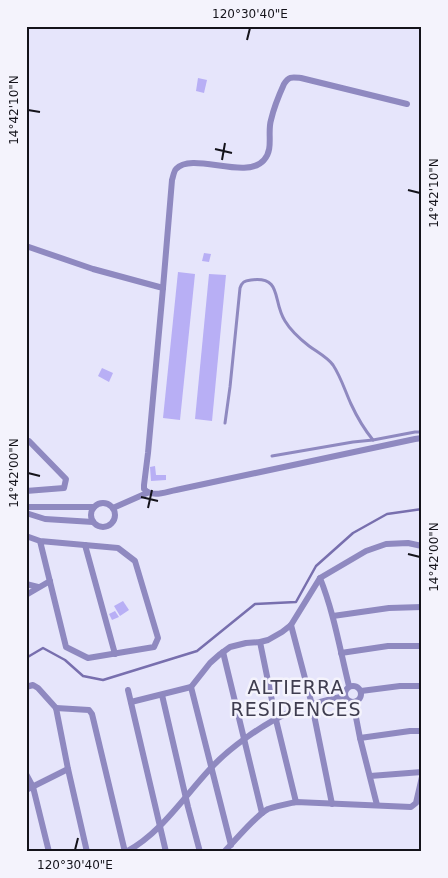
<svg xmlns="http://www.w3.org/2000/svg" width="448" height="878" viewBox="0 0 448 878" font-family="'DejaVu Sans',sans-serif">
<style>
.lines{fill:none;stroke-linecap:round;stroke-linejoin:round}
.stream{stroke:#786fae;stroke-width:2.5}
.building{fill:#b8aff5}
.lane{stroke:#8f89c0;stroke-width:3}
.street{stroke:#8f89c0;stroke-width:6}
.ticks{fill:none;stroke:#14131a;stroke-width:2}
.labels{text-anchor:middle;dominant-baseline:central;stroke-width:5;stroke-linejoin:round;paint-order:stroke}
.neighbourhood-label{font-size:19px;letter-spacing:1px;fill:#3f3d4f;stroke:#f4f3fc}
.neatline{fill:none;stroke:#14131a;stroke-width:2}
.ticks-label{font-size:12px;text-anchor:middle;fill:#14131a}
</style>
<rect width="100%" height="100%" fill="#e6e5fb"/>
<g class="lines">
<path class="stream" d="M 26,658 L 43,648 L 65,660 L 83,676 L 103,680 L 197,651 L 255,604 L 296,602 L 316,566 L 353,533 L 387,514 L 422,509"/>
</g>
<g class="building">
<path d="M 198,78 L 207,80 L 204,93 L 196,91 Z"/>
<path d="M 204,253 L 211,254 L 209,262 L 202,261 Z"/>
<path d="M 178,272 L 195,274 L 180,420 L 163,418 Z"/>
<path d="M 209,274 L 226,275 L 212,421 L 195,419 Z"/>
<path d="M 102,368 L 113,373 L 109,382 L 98,376 Z"/>
<path d="M 155,466 L 156,475 L 166,475 L 166,480 L 151,481 L 150,467 Z"/>
<path d="M 123,601 L 129,610 L 120,616 L 114,606 Z"/>
<path d="M 115,611 L 119,617 L 112,620 L 109,614 Z"/>
</g>
<g class="lines">
<g class="lane">
<path d="M 225,423 L 230,387 L 240,288 C 242,282 244,281 251,280 C 283,276 272,301 285,321 C 291,331 300,339 309,346 C 317,352 327,357 333,365 C 341,377 345,391 351,404 C 357,417 364,429 373,440"/>
<path d="M 272,456 L 353,442 L 373,440 L 415,432 L 422,432"/>
</g>
<g class="street">
<path d="M 26,246 L 93,269 L 163,288 L 148,453 L 144,485 L 144,489 C 153,498 165,492 176,490 L 415,439 L 422,438"/>
<path d="M 163,288 L 172,180 C 173,177 174,171 176,169 C 192,151 246,181 264,160 C 274,149 267,133 271,120 C 274,107 279,95 284,84 C 289,76 292,77 301,78 L 407,104"/>
<path d="M 26,442 L 29,441 L 66,479 L 64,488 L 26,491"/>
<circle cx="103" cy="515" r="12"/>
<path d="M 26,507 L 94,507"/>
<path d="M 113,508 L 147,493"/>
<path d="M 26,513 L 45,519 L 93,522"/>
<path d="M 26,536 L 40,541 L 118,548 L 135,561 L 158,638 L 154,647 L 88,658 L 66,647 L 40,541"/>
<path d="M 85,545 L 115,654"/>
<path d="M 320,578 C 334,613 340,650 349,686"/>
<path d="M 26,584 L 38,587"/>
<path d="M 26,595 L 50,581"/>
<path d="M 333,616 L 389,608 L 422,607"/>
<path d="M 291,625 L 312,705 L 332,804"/>
<path d="M 260,642 L 276,720 L 296,802"/>
<path d="M 223,652 L 262,813"/>
<path d="M 341,653 L 388,646 L 422,646"/>
<circle cx="353" cy="694" r="8"/>
<path d="M 26,687 L 33,685 L 38,688 L 56,708 L 68,769 L 87,852"/>
<path d="M 191,687 L 231,845"/>
<path d="M 128,690 L 166,852"/>
<path d="M 361,691 L 400,686 L 422,686"/>
<path d="M 162,695 L 188,807 L 200,852"/>
<path d="M 131,702 L 191,687 L 210,663 L 219,655 L 230,647 L 246,643 L 260,642 L 268,640 L 282,632 L 291,625 L 320,578 L 366,551 L 386,544 L 408,543 L 422,546"/>
<path d="M 353,702 L 360,738 L 377,805"/>
<path d="M 56,708 L 89,710 L 92,714 L 125,852"/>
<path d="M 360,738 L 410,731 L 422,731"/>
<path d="M 26,774 L 33,787 L 49,852"/>
<path d="M 370,776 L 422,772"/>
<path d="M 26,790 L 68,769"/>
<path d="M 126,852 C 161,833 183,798 210,769 C 229,748 263,724 290,712 C 307,704 326,700 344,696"/>
<path d="M 224,852 C 235,841 256,815 268,809 C 277,806 287,804 296,802 L 411,807 L 416,803 L 422,777"/>
</g>
</g>
<path class="ticks" d="M 247,40 L 250,28M 28,110 L 40,112M 215,149 L 232,153M 222,160 L 225,143M 408,190 L 420,193M 28,473 L 40,476M 141,497 L 158,501M 148,508 L 152,490M 408,554 L 420,557M 75,850 L 78,838"/>
<g class="labels">
<g class="neighbourhood-label">
<text x="296" y="687">ALTIERRA<tspan x="296" dy="22">RESIDENCES</tspan></text>
</g>
</g>
<rect width="448" height="878" fill="none" stroke="#f4f3fc" stroke-width="55"/>
<rect x="28" y="28" width="392" height="822" class="neatline"/>
<g class="ticks-label">
<text x="250" y="18">120°30'40"E</text>
<text transform="translate(14 110) rotate(-90)" y="4">14°42'10"N</text>
<text transform="translate(434 193) rotate(-90)" y="4">14°42'10"N</text>
<text transform="translate(14 473) rotate(-90)" y="4">14°42'00"N</text>
<text transform="translate(434 557) rotate(-90)" y="4">14°42'00"N</text>
<text x="75" y="869">120°30'40"E</text>
</g>
</svg>
